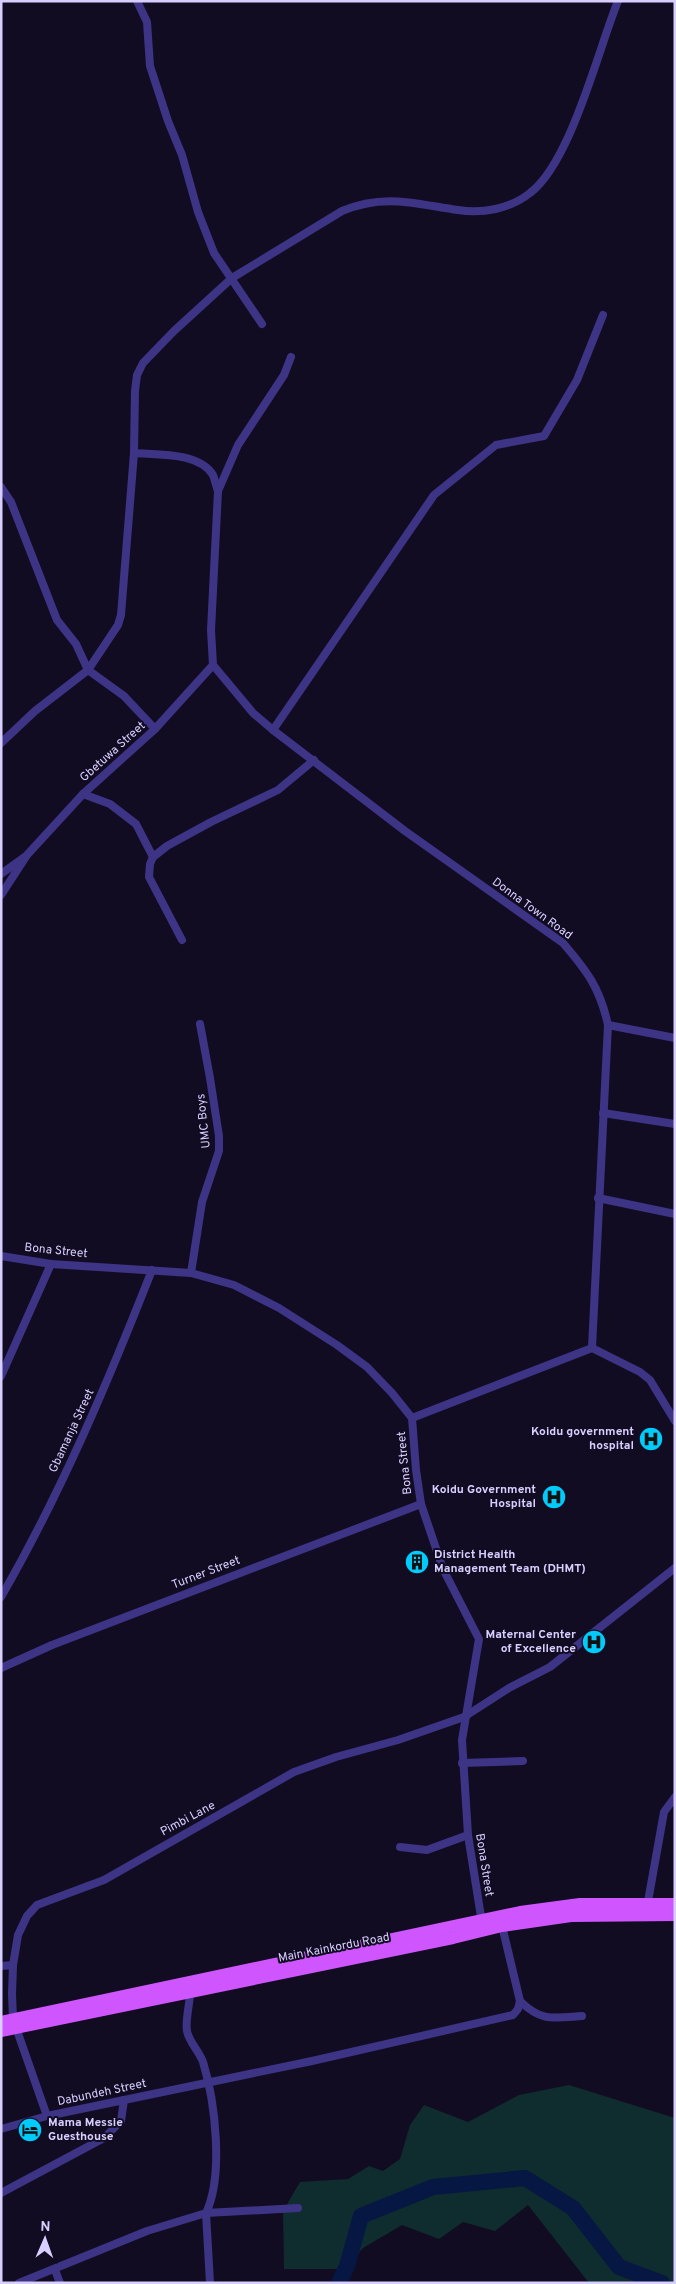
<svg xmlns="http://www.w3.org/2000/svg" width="676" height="2284" viewBox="0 0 676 2284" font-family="Overpass,sans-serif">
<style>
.green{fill:#0f2c2e}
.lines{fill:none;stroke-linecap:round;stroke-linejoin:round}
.river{stroke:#061743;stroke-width:16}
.street{stroke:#3e3486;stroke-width:8}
.primary{stroke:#cf56ff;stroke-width:12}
.labels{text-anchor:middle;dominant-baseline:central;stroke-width:4;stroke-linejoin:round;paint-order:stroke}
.street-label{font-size:12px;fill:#d9cfff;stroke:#120c23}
.poi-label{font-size:12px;font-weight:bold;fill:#d9cfff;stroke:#120c23;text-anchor:end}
</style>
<rect width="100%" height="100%" fill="#120c23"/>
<path class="green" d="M 569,2085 L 675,2118 L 675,2283 L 589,2283 L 528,2205 L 495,2231 L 463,2222 L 439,2239 L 402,2225 L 363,2248 L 344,2269 L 284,2269 L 283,2211 L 300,2182 L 348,2179 L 369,2166 L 383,2171 L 400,2159 L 410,2125 L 424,2105 L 468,2122 L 519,2095 Z"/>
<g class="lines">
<path class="river" d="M 339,2283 L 347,2266 L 361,2216 L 433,2187 L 525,2178 L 573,2208 L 619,2267 L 662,2283"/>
<g class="street">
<path d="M 137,1 L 147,22 L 150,66 L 168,121 L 182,155 L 198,212 L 214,253 L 262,324"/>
<path d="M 134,453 C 158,455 199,452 213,475 C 215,480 216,486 218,491 L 211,630 L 213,665"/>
<path d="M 1,487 L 11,502 L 57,620 L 76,644 L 88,670 L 124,696 L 155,729"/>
<path d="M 218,491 L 238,445 L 284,375 L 291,357"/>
<path d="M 213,665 L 253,713 L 273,730 L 405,831 L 563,943 C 587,971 600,988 608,1025 L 592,1348"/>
<path d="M 273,730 L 434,495 L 496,445 L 544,436 L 577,380 L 603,315"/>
<path d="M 1,743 L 35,711 L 88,670 L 118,625 L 121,615 L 134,453 L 135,391 L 137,375 L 143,363 L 174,331 L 232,278 L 342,211 C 384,193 416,204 458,210 C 482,214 510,209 530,193 C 571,162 598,50 618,1"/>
<path d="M 83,794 L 110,804 L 136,824 L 153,857"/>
<path d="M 1,874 L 26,856"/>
<path d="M 1,895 L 27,855 L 83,794 L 155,729 L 213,665"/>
<path d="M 182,940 L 149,877 L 150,864 L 153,857 L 167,846 L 211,822 L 278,790 L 314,760"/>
<path d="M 608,1025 L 675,1038"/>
<path d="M 603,1113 L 675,1124"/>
<path d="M 598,1198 L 675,1214"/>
<path d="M 1,1256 L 51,1264 L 191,1273 L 234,1285 L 279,1308 L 337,1345 L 367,1367 L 392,1393 L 412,1418 L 416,1470 L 421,1504 L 443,1569 L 479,1639 L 462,1740 L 468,1835 L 482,1923"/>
<path d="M 191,1273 L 202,1202 L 219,1151 L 219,1136 L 210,1078 L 200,1024"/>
<path d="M 592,1348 L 640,1372 L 650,1380 L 675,1421"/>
<path d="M 1,1376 L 51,1264"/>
<path d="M 412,1418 L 592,1348"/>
<path d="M 1,1597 C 61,1493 108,1382 152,1270"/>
<path d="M 1,1668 L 52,1645 L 421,1504"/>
<path d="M 462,1763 L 523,1761"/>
<path d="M 400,1847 L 427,1850 L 468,1835"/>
<path d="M 647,1907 L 664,1812 L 675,1797"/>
<path d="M 1,1966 L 13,1965"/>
<path d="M 190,1992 C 190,2004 185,2020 187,2031 C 189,2042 199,2051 203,2062 C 215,2101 224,2175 206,2213 L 298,2208"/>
<path d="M 520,2001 C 541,2022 554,2018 582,2016"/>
<path d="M 47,2116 L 13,2019 L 12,1994 L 13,1965 L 18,1935 L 27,1916 L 37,1905 L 104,1880 L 294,1772 L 336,1757 L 398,1740 L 464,1717 L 509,1688 L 550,1667 L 675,1568"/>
<path d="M 1,2129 L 47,2116 L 312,2061 L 513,2015 L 518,2009 L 520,2001 L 502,1926"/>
<path d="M 1,2193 L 104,2138 L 121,2121 L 124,2100"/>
<path d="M 55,2270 L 60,2283"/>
<path d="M 19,2283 L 147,2231 L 206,2213 L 210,2283"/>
</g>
<g class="primary">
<path d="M 1,2022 L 520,1912 L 580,1904 L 675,1904"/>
<path d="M 1,2031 L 453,1938 L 502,1926 L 571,1916 L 675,1915"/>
</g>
</g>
<defs>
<g id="hospital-disc" transform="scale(1.25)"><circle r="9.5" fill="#00cbfa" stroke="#120c23"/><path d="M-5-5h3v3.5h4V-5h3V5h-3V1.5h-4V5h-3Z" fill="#111"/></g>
<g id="building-disc" transform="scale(1.25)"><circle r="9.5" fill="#00cbfa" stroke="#120c23"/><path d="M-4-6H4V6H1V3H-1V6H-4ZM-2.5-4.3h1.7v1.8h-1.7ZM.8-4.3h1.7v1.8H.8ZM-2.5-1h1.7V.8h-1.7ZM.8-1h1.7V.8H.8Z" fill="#111"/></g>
<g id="hotel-disc" transform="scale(1.25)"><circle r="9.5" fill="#00cbfa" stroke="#120c23"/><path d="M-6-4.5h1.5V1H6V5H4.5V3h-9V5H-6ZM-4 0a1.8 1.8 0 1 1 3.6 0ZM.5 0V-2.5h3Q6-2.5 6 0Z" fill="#111"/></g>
</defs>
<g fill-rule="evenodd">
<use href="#hospital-disc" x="651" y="1439"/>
<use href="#hospital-disc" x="554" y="1497"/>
<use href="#building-disc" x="417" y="1562"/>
<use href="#hospital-disc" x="594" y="1642"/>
<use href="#hotel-disc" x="30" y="2130"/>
</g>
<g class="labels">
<g class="street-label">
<text transform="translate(113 752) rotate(-42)">Gbetuwa Street</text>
<text transform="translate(532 909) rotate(36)">Donna Town Road</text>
<text transform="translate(204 1121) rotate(-96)">UMC Boys</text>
<text transform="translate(56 1251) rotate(6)">Bona Street</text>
<text transform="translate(72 1431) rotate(-65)">Gbamanja Street</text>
<text transform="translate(405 1463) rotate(-96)">Bona Street</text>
<text transform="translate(206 1573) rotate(-21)">Turner Street</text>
<text transform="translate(188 1819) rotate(-28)">Pimbi Lane</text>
<text transform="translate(484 1865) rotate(81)">Bona Street</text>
<text transform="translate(334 1948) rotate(-11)">Main Kainkordu Road</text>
<text transform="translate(102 2093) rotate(-12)">Dabundeh Street</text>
</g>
<g class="poi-label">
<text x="634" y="1432">Koidu government<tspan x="634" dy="14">hospital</tspan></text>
<text x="536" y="1490">Koidu Government<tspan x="536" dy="14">Hospital</tspan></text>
<text x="434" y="1555" text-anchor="start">District Health<tspan x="434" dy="14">Management Team (DHMT)</tspan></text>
<text x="576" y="1635">Maternal Center<tspan x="576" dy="14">of Excellence</tspan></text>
<text x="48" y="2123" text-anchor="start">Mama Messie<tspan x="48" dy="14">Guesthouse</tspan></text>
</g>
</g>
<rect width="676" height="2284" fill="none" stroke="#d9cfff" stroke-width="5"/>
<g transform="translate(45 2239) rotate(2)" stroke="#120c23" stroke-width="4" paint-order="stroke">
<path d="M0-4L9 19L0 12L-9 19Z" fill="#d9cfff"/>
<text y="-8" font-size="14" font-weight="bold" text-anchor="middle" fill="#d9cfff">N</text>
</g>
</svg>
